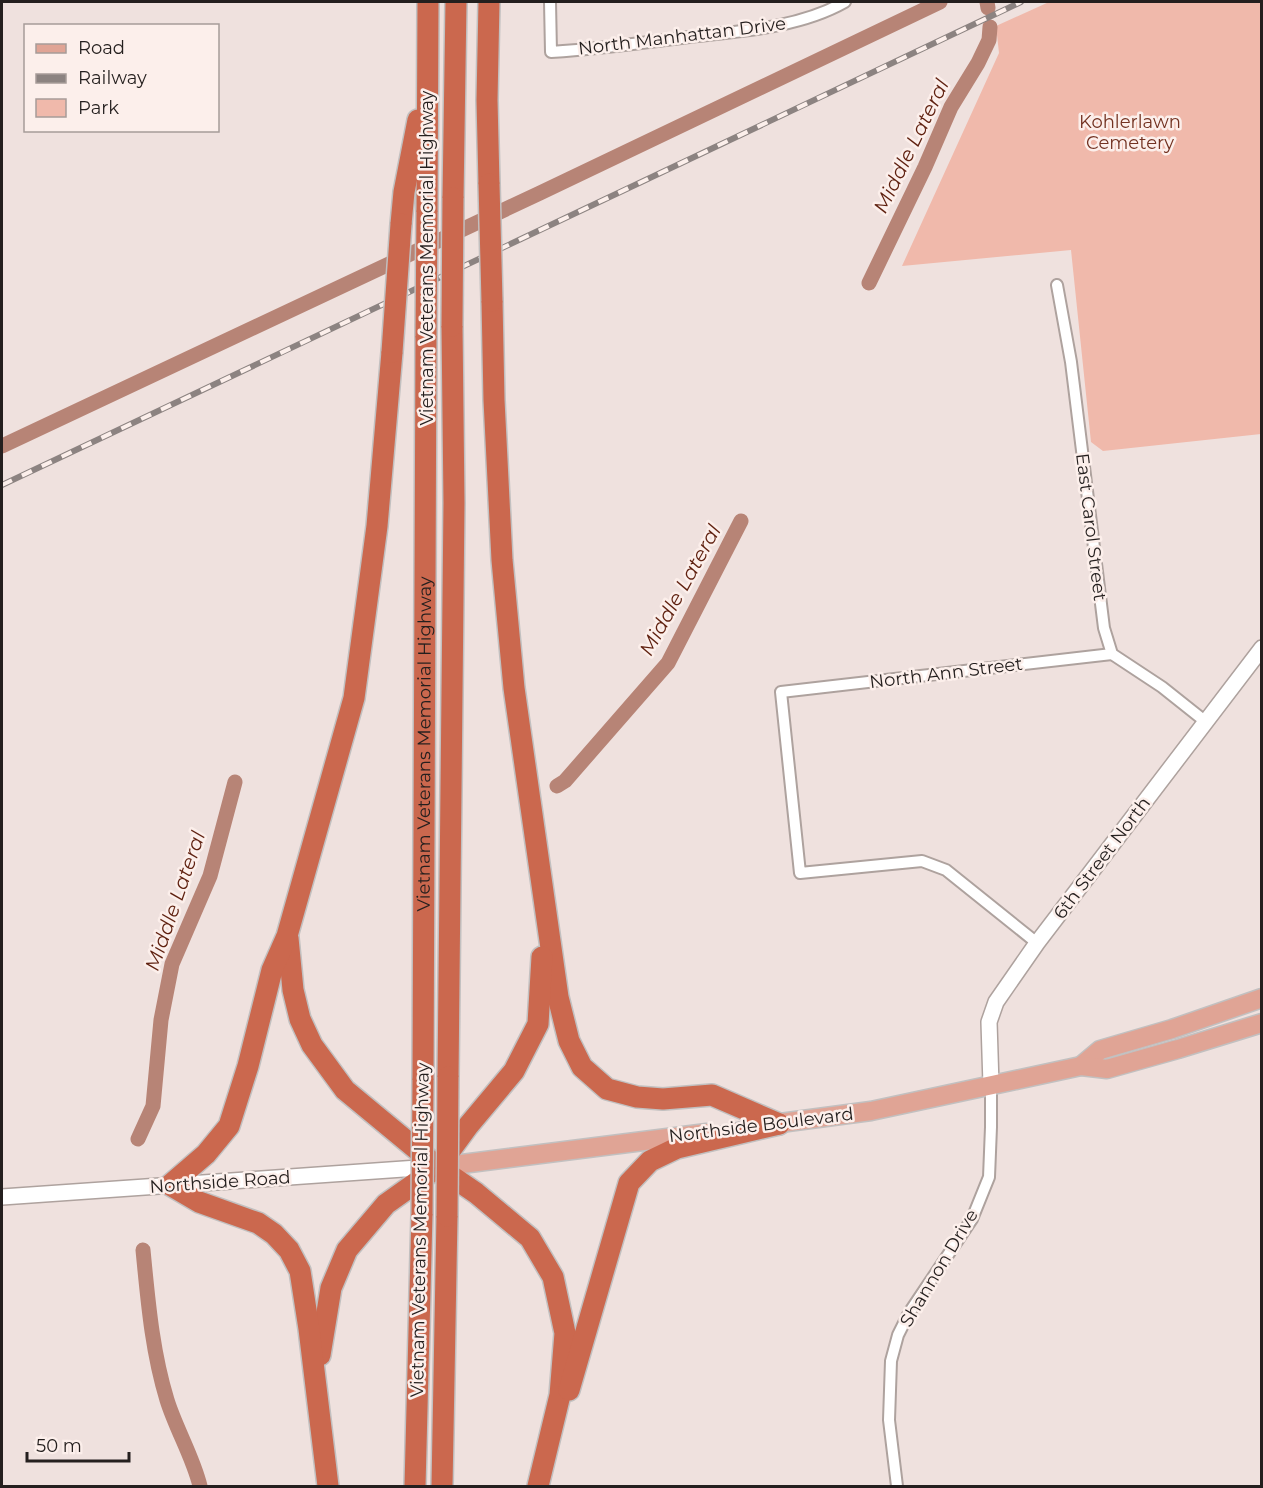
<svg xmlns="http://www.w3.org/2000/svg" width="1263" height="1488" viewBox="0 0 1263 1488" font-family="Montserrat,sans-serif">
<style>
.green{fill:#f0b9ab}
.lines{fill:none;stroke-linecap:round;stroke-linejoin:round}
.canal{stroke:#b78476;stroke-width:15}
.street-casing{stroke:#aea29e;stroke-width:14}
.secondary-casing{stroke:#aea29e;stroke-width:18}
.primary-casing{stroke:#c2c0c0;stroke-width:21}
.highway-casing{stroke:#c2c0c0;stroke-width:24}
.street{stroke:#fff;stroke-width:10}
.secondary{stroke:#fff;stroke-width:15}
.primary{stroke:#e0a495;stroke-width:18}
.highway{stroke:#cb684e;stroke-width:21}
.rail-casing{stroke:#8c8381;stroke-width:6}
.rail{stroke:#fcefeb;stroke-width:4;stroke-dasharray:11;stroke-linecap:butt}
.highway-bridge-casing{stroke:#c2c0c0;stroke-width:24;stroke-linecap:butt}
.highway-bridge{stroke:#cb684e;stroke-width:21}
.labels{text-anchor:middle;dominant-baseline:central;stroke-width:5;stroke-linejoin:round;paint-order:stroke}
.street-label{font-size:18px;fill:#241f1e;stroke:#fcefeb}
.park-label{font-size:18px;fill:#733221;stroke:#fcefeb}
.water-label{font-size:20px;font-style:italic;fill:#5e1f0e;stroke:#fcefeb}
</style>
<rect width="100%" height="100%" fill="#efe1de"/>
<path class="green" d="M 1049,2 L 1261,2 L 1261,434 L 1103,451 L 1091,442 L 1071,250 L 902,266 L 999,53 L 996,26 Z"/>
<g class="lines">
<g class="canal">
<path d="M 987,2 L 988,8"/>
<path d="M 869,283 L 925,167 L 951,107 L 978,63 L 989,40 L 990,27"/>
<path d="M 2,446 L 540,193 L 940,2"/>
<path d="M 557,786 L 565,781 L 668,663 L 741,521"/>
<path d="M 138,1139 L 153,1106 L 161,1020 L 172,964 L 210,876 L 235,782"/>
<path d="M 143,1250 C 148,1301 152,1351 167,1400 C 176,1429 193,1457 200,1486"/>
</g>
<g class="street-casing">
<g id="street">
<path d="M 550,2 L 551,52 C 597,49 643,43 689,37 C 741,31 799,28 845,2"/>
<path d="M 1057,285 L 1071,362 L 1104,628 L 1112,654 L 1162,687 L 1206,722"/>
<path d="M 1037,943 L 946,870 L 922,861 L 800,873 L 781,692 L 1112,654"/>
<path d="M 897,1486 L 889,1420 L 891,1361 L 898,1335 L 909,1313 L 972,1219 L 989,1177 L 991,1127 L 991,1085"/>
</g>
</g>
<g class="secondary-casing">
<g id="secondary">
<path d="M 991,1085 L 989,1022 L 996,1002 L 1037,943 L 1262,648"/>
<path d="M 2,1197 L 432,1167"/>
</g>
</g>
<g class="primary-casing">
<g id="primary">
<path d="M 1081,1066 L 1100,1050 L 1172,1029 L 1262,998"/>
<path d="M 765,1125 L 871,1111 L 1081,1066 L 1107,1069 L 1178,1049 L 1262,1023"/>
<path d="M 438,1167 L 707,1133"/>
</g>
</g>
<g class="highway-casing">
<g id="highway">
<path d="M 489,2 L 487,100 L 489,184"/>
<path d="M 453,198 L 456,2"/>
<path d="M 427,212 L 428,2"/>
<path d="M 401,224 L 404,192 L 418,120"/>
<path d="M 492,301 L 494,400 L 502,560 L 514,688 L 558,997 L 569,1041 L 582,1067 L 607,1089 L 637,1097 L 663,1099 L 712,1095 L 779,1124"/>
<path d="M 288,938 L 293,990 L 300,1019 L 312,1045 L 345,1090 L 438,1167 L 476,1193 L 530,1238 L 553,1277 L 565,1333 L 560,1395 L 538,1486"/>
<path d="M 448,1077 L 454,503 L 452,326"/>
<path id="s1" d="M 423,1080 L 426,336"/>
<path d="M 320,1355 L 331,1288 L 347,1250 L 386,1204 L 438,1167 L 468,1126 L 514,1071 L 538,1024 L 542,957"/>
<path d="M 569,1390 L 629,1183 L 650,1161 L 677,1148 L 779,1124"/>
<path d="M 328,1486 L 309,1329 L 300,1271 L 289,1250 L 274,1234 L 258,1223 L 199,1202 L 170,1185 L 206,1154 L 229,1126 L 248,1066 L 272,970 L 287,936 L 354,698 L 377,526 L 392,352"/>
<path d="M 415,1486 L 422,1214"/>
<path d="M 442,1486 L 447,1216"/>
</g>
</g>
<use href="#street" class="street"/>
<use href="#secondary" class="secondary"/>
<use href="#primary" class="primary"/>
<use href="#highway" class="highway"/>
<g class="rail-casing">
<path id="rail" d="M 2,485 L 1021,2"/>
</g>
<use href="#rail" class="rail"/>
<g class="highway-bridge-casing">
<g id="highway-bridge">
<path d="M 489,184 L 492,301"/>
<path d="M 452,326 L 453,198"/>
<path d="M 426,336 L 427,212"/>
<path d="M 392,352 L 401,224"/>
<path d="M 422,1214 L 423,1080"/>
<path d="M 447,1216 L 448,1077"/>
</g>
</g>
<use href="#highway-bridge" class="highway-bridge"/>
</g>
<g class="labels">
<g class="street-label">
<text transform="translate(682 36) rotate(-7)">North Manhattan Drive</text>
<text transform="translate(427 258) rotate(-90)">Vietnam Veterans Memorial Highway</text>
<text transform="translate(1091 527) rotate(83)">East Carol Street</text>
<text transform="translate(946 673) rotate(-7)">North Ann Street</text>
<text stroke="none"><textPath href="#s1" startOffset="336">Vietnam Veterans Memorial Highway</textPath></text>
<text transform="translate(1102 858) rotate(-53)">6th Street North</text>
<text transform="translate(761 1125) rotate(-7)">Northside Boulevard</text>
<text transform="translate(220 1182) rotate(-4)">Northside Road</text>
<text transform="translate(420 1230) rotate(-89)">Vietnam Veterans Memorial Highway</text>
<text transform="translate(939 1268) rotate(-59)">Shannon Drive</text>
</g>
<g class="park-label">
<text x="1130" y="122">Kohlerlawn<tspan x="1130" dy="21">Cemetery</tspan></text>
</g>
<g class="water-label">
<text transform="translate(911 146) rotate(-64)">Middle Lateral</text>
<text transform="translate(680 590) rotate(-61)">Middle Lateral</text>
<text transform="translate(175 901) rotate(-71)">Middle Lateral</text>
</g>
</g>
<rect width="1263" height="1488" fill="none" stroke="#241f1e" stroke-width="6"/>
<rect x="24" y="24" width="195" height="108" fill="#fcefeb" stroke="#a69c99" stroke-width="1.5"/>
<rect x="36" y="44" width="30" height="9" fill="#e0a495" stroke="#a69c99" stroke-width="1.5"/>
<text x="78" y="54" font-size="18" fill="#241f1e">Road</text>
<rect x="36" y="74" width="30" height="9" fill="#8c8381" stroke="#a69c99" stroke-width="1.5"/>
<text x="78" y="84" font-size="18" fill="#241f1e">Railway</text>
<rect x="36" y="99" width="30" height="18" fill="#f0b9ab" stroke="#a69c99" stroke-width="1.5"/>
<text x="78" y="114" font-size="18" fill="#241f1e">Park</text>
<path d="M27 1452v9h102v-9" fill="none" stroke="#241f1e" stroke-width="3"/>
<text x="36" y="1452" font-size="18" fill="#241f1e" stroke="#fcefeb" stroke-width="4.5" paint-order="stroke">50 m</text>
</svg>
